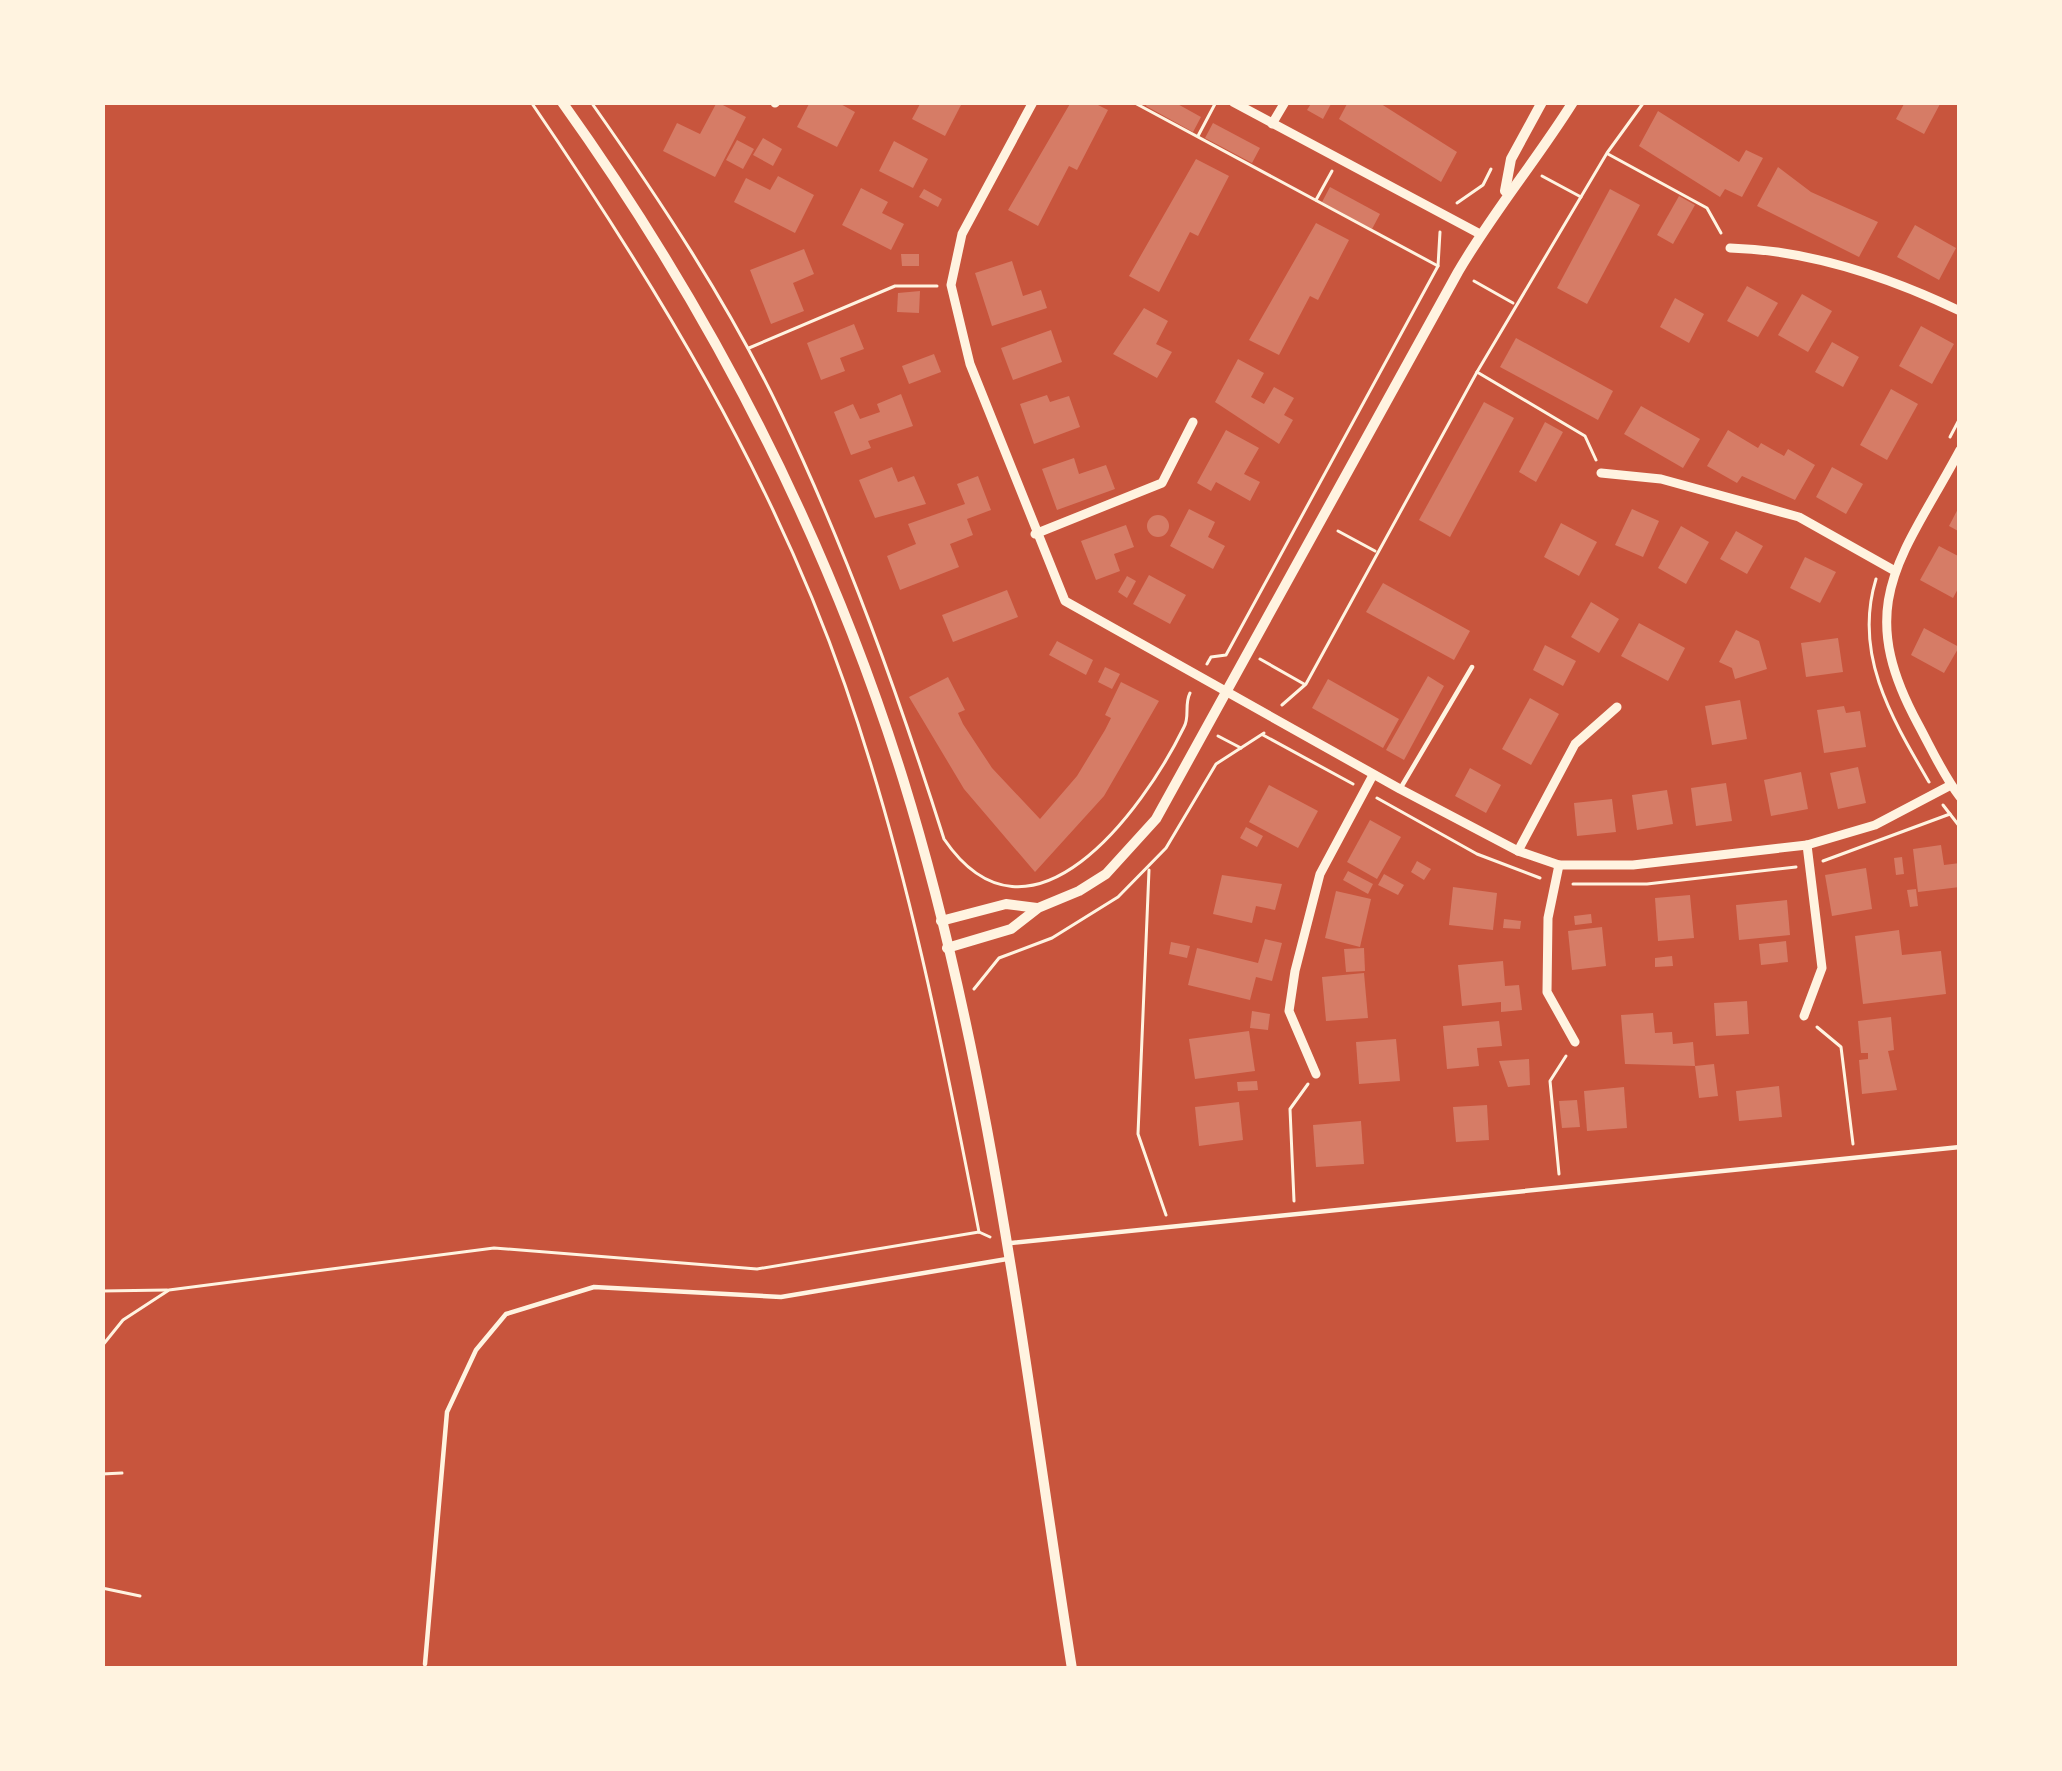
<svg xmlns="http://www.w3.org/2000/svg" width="2062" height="1771" viewBox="0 0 2062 1771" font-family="'Sofia Sans Condensed',sans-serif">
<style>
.building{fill:#d67c66}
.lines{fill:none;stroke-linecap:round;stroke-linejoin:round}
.path{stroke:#fff3e0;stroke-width:3}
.service{stroke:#fff3e0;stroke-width:4.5}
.minor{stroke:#fff3e0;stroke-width:9}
.tertiary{stroke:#fff3e0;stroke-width:10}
</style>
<rect width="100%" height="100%" fill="#c8553d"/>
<g class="building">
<path d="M 717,102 L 746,117 L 715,177 L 663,151 L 677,123 L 700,134 Z"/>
<path d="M 810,102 L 837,102 L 855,112 L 837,147 L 797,127 Z"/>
<path d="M 921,102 L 961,105 L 945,136 L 912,119 Z"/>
<path d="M 1071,102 L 1092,102 L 1108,110 L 1077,170 L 1069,166 L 1038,226 L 1008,210 Z"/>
<path d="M 1148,102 L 1174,102 L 1201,117 L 1193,132 L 1146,106 Z"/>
<path d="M 1312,102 L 1332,102 L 1323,119 L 1307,110 Z"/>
<path d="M 1348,102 L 1378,102 L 1457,152 L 1441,182 L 1339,119 Z"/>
<path d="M 1905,102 L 1940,104 L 1924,134 L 1896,119 Z"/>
<path d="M 1658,111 L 1739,162 L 1746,150 L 1763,158 L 1742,197 L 1725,189 L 1720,197 L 1639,146 Z"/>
<path d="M 1213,123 L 1260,148 L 1252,163 L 1205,138 Z"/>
<path d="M 763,138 L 782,149 L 773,166 L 753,155 Z"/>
<path d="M 737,140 L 754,149 L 743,169 L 726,160 Z"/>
<path d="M 894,141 L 928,159 L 913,188 L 879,171 Z"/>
<path d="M 1196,159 L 1229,176 L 1198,236 L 1190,232 L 1159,292 L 1129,276 Z"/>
<path d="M 1778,167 L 1811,192 L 1878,222 L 1859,257 L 1757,206 Z"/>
<path d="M 778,176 L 814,195 L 795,233 L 734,202 L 746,178 L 770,190 Z"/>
<path d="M 1330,187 L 1380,214 L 1372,229 L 1322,202 Z"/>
<path d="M 861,188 L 888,202 L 882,213 L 904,224 L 891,250 L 842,225 Z"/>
<path d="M 924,189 L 942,199 L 938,207 L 919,197 Z"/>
<path d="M 1610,189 L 1640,205 L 1587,304 L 1557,288 Z"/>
<path d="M 1679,196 L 1695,205 L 1673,244 L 1657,235 Z"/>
<path d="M 1316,223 L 1349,240 L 1318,300 L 1310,296 L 1279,355 L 1249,340 Z"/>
<path d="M 1915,225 L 1956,248 L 1939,280 L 1897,257 Z"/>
<path d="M 804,249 L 814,274 L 793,283 L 804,311 L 771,324 L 750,270 Z"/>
<path d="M 901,254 L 919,254 L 919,266 L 902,266 Z"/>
<path d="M 1012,261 L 1023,296 L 1041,290 L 1047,308 L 992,326 L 975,273 Z"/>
<path d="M 1747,286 L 1778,303 L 1758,337 L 1727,321 Z"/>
<path d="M 920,291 L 919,313 L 897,312 L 898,293 Z"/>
<path d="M 1802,294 L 1832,311 L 1808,352 L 1778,335 Z"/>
<path d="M 1675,298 L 1704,314 L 1689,343 L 1660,327 Z"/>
<path d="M 1144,308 L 1168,321 L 1156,344 L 1172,352 L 1157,378 L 1113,354 Z"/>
<path d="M 854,324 L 864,349 L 840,358 L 845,371 L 821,380 L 807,343 Z"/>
<path d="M 1921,326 L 1954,344 L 1932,384 L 1899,366 Z"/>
<path d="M 1051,330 L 1062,362 L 1013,380 L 1001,348 Z"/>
<path d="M 1516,338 L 1613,391 L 1598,420 L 1500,367 Z"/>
<path d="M 1832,342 L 1859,357 L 1843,387 L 1815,372 Z"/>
<path d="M 934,354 L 941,372 L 909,384 L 902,366 Z"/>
<path d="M 1238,359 L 1264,373 L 1251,397 L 1264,404 L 1274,387 L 1294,398 L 1284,415 L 1293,420 L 1279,444 L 1215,402 Z"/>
<path d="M 1891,389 L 1918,404 L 1887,460 L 1860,445 Z"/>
<path d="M 901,394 L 913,426 L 868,441 L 871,448 L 851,455 L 834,412 L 853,404 L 860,419 L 880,412 L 877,404 Z"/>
<path d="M 1047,395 L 1050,402 L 1069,396 L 1080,427 L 1034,444 L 1020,404 Z"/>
<path d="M 1484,402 L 1514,418 L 1450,537 L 1419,520 Z"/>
<path d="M 1641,406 L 1700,439 L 1683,468 L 1624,434 Z"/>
<path d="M 1545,422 L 1563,432 L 1536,482 L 1519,472 Z"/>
<path d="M 1226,430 L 1259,448 L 1244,474 L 1260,482 L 1250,501 L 1216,482 L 1211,491 L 1197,483 Z"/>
<path d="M 1728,430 L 1758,448 L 1761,443 L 1784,456 L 1788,449 L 1815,465 L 1795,500 L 1742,476 L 1737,483 L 1707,466 Z"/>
<path d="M 1074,458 L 1079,474 L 1106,465 L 1115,489 L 1057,510 L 1042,469 Z"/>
<path d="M 892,467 L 898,482 L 914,476 L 926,504 L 875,518 L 859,480 Z"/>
<path d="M 1832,467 L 1863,484 L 1846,514 L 1816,497 Z"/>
<path d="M 978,476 L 991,510 L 967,519 L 973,535 L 950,544 L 959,567 L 900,590 L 887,556 L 916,544 L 908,524 L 965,504 L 957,484 Z"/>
<path d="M 1960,505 L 1960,532 L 1949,526 Z"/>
<path d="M 1189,509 L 1215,522 L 1208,537 L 1225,546 L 1213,569 L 1170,546 Z"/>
<path d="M 1632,509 L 1659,521 L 1643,557 L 1615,545 Z"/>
<circle cx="1158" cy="526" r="11"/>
<path d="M 1561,523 L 1597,542 L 1579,576 L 1544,557 Z"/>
<path d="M 1126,525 L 1134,547 L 1114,554 L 1120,571 L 1096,580 L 1081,541 Z"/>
<path d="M 1681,526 L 1709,542 L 1686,584 L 1658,568 Z"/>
<path d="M 1736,531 L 1763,546 L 1747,574 L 1720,559 Z"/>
<path d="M 1939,546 L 1960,557 L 1960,585 L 1953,598 L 1920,580 Z"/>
<path d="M 1805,557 L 1836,572 L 1820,603 L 1790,588 Z"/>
<path d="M 1149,575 L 1186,595 L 1170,624 L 1133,604 Z"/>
<path d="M 1127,576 L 1136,581 L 1127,598 L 1118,592 Z"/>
<path d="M 1383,583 L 1470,631 L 1454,660 L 1366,612 Z"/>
<path d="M 1007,590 L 1018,617 L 953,642 L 942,615 Z"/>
<path d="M 1591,602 L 1619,619 L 1599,653 L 1571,637 Z"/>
<path d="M 1639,623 L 1685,648 L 1668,681 L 1621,656 Z"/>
<path d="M 1924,628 L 1959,647 L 1944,673 L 1911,655 Z"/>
<path d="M 1736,630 L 1759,641 L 1767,669 L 1735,679 L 1732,668 L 1719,662 Z"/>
<path d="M 1838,638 L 1843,672 L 1806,677 L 1801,643 Z"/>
<path d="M 1057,641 L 1093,660 L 1086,675 L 1049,655 Z"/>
<path d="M 1545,645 L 1576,661 L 1563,686 L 1533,670 Z"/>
<path d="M 1105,667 L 1120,674 L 1112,689 L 1098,682 Z"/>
<path d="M 1428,676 L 1444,686 L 1404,760 L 1386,750 Z"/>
<path d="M 948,677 L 965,710 L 958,713 L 963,724 L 992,768 L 1040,819 L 1077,776 L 1105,730 L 1111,718 L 1105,715 L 1121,682 L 1159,701 L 1104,796 L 1035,872 L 964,789 L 909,697 Z"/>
<path d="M 1328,679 L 1399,719 L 1383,748 L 1312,708 Z"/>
<path d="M 1530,698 L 1559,714 L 1531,765 L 1502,749 Z"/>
<path d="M 1740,700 L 1747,739 L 1712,745 L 1705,706 Z"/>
<path d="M 1844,706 L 1846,713 L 1860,711 L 1866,747 L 1824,753 L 1817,710 Z"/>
<path d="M 1858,767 L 1866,803 L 1838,809 L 1830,773 Z"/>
<path d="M 1470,768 L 1501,785 L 1486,813 L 1455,796 Z"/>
<path d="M 1801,772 L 1808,809 L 1771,816 L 1764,780 Z"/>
<path d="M 1726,783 L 1732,821 L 1696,826 L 1691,788 Z"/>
<path d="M 1269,785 L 1318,811 L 1298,848 L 1249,822 Z"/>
<path d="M 1667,790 L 1673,824 L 1637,830 L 1632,795 Z"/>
<path d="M 1612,799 L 1616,832 L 1577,836 L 1574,803 Z"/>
<path d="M 1370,820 L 1401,837 L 1377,879 L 1347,862 Z"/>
<path d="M 1246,827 L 1263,836 L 1257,847 L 1240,838 Z"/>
<path d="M 1941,845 L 1944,865 L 1960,863 L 1960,887 L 1918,892 L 1913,849 Z"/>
<path d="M 1902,857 L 1904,874 L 1896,875 L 1894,858 Z"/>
<path d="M 1417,861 L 1431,869 L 1424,880 L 1411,872 Z"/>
<path d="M 1866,868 L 1872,909 L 1832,916 L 1825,875 Z"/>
<path d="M 1348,871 L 1373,884 L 1368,894 L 1343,880 Z"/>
<path d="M 1384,874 L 1404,885 L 1398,895 L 1378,885 Z"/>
<path d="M 1222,875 L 1282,884 L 1275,910 L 1256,906 L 1252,923 L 1213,914 Z"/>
<path d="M 1453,887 L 1497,893 L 1493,930 L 1449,925 Z"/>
<path d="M 1916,889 L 1918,906 L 1910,907 L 1907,890 Z"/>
<path d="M 1336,891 L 1371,899 L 1360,947 L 1325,938 Z"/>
<path d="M 1690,895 L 1694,938 L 1658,941 L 1655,898 Z"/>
<path d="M 1787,900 L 1790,935 L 1739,940 L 1736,905 Z"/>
<path d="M 1591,914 L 1592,923 L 1575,925 L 1574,916 Z"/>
<path d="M 1504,919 L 1521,921 L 1520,929 L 1503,928 Z"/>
<path d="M 1602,927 L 1606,966 L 1572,970 L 1568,931 Z"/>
<path d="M 1899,930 L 1902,955 L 1941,951 L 1946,994 L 1863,1004 L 1855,936 Z"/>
<path d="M 1265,939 L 1282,943 L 1272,981 L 1256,977 L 1250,1000 L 1188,985 L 1197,948 L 1258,963 Z"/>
<path d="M 1786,941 L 1788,962 L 1761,965 L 1759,944 Z"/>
<path d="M 1171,942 L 1190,946 L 1187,958 L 1169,954 Z"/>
<path d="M 1364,948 L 1365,971 L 1346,972 L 1344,949 Z"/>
<path d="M 1672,956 L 1673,966 L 1655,967 L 1655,958 Z"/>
<path d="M 1503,961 L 1505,986 L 1519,985 L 1522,1010 L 1501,1012 L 1501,1002 L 1462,1006 L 1458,965 Z"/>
<path d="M 1364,973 L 1368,1018 L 1326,1021 L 1322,977 Z"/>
<path d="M 1747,1001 L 1749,1034 L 1716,1036 L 1714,1003 Z"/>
<path d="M 1252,1011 L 1270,1014 L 1268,1030 L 1250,1028 Z"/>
<path d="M 1653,1013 L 1655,1033 L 1672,1032 L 1673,1044 L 1693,1042 L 1695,1066 L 1625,1064 L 1621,1015 Z"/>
<path d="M 1891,1017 L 1894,1050 L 1888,1051 L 1897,1090 L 1862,1094 L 1859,1060 L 1868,1059 L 1868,1053 L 1861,1053 L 1858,1021 Z"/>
<path d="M 1499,1021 L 1502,1046 L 1477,1048 L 1479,1066 L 1447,1069 L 1443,1026 Z"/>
<path d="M 1249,1031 L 1255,1071 L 1195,1079 L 1189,1039 Z"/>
<path d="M 1396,1039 L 1400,1081 L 1359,1084 L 1356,1042 Z"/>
<path d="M 1529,1059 L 1530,1085 L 1508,1087 L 1499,1061 Z"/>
<path d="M 1714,1064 L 1718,1096 L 1699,1098 L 1695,1066 Z"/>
<path d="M 1257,1081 L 1258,1090 L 1238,1091 L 1237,1082 Z"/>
<path d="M 1779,1086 L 1782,1117 L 1739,1121 L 1736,1091 Z"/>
<path d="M 1624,1087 L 1627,1128 L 1587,1131 L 1584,1091 Z"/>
<path d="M 1577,1100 L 1580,1127 L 1562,1128 L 1559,1101 Z"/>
<path d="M 1239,1102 L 1243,1140 L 1199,1146 L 1195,1107 Z"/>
<path d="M 1487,1105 L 1489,1140 L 1456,1142 L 1453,1107 Z"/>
<path d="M 1361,1121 L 1364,1164 L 1316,1167 L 1313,1125 Z"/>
</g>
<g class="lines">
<g class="path">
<path d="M 531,102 C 656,285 772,474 845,685 C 907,863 943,1047 979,1232"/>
<path d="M 591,102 C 660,200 729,304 781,413 C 847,551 898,694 944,839 C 1030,965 1143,811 1184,727 C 1190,716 1184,705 1190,693"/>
<path d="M 1133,102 L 1438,266"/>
<path d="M 1198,136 L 1216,102"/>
<path d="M 1608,154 L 1707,208 L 1721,233"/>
<path d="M 1542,176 L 1581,197"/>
<path d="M 1316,200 L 1332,171"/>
<path d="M 1457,203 L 1483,185 L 1491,169"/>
<path d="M 1474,281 L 1513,303"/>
<path d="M 749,348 L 895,286 L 937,286"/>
<path d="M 1477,372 L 1585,436 L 1596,460"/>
<path d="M 1950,437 L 1960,418"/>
<path d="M 1338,531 L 1375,551"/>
<path d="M 1876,579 C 1853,654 1891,717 1929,782"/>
<path d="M 1260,659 L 1304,684"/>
<path d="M 1207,664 L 1211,657 L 1226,655 L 1438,266 L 1440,232"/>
<path d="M 1282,705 L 1306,684 L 1477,372 L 1607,153 L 1644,102"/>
<path d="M 1263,735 L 1353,784"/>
<path d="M 1218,736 L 1241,748"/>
<path d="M 1377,798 L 1477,854 L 1540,878"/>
<path d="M 1943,805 L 1960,827"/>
<path d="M 1823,861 L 1950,814"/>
<path d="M 1149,870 L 1138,1134 L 1166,1215"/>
<path d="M 1573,884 L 1647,884 L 1796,867"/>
<path d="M 974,989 L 999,958 L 1052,938 L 1118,897 L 1166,848 L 1216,764 L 1264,733"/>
<path d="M 1817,1027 L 1841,1047 L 1853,1144"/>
<path d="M 1559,1174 L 1550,1081 L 1566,1056"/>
<path d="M 1294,1201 L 1290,1109 L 1308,1084"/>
<path d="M 102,1291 L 167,1290"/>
<path d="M 102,1346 L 123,1320 L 169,1290 L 494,1248 L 757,1269 L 979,1232 L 990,1237"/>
<path d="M 102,1474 L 122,1473"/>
<path d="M 102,1588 L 140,1596"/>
</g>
<g class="service">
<path d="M 1400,789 L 1472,667"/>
<path d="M 1011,1243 L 1960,1147"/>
<path d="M 425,1664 L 447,1412 L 476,1350 L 506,1314 L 594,1287 L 781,1297 L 1007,1259"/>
</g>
<g class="minor">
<path d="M 1033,102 L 962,234 L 951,285 L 970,364 L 1065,601 L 1400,789 L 1518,851 L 1559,865 L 1633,865 L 1807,845 L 1875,825 L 1951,785"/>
<path d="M 1233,102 L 1480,234"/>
<path d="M 775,103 L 776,102"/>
<path d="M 1272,124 L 1285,102"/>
<path d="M 1730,248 C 1809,250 1889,277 1960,311"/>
<path d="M 1960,450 C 1902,558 1852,603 1918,724 C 1931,748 1943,775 1960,797"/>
<path d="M 1601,473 L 1661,479 L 1799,517 L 1895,571"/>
<path d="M 1035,534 L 1162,483 L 1193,422"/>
<path d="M 1518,851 L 1575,744 L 1617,707"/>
<path d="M 1559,865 L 1548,918 L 1547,992 L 1575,1042"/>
<path d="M 1804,1016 L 1822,968 L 1807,845"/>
<path d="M 1316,1074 L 1289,1011 L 1295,971 L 1320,874 L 1373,775"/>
</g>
<g class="tertiary">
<path d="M 562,102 C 710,309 827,535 903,779 C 992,1067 1025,1372 1072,1669"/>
<path d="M 1505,191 L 1511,159 L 1542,102"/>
<path d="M 941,921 L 1006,904 L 1037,908"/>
<path d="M 947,948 L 1011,929 L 1038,908 L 1079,891 L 1106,874 L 1156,819 L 1458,272 C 1493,212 1536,161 1573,102"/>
</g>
</g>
<rect width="2062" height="1771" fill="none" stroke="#fff3e0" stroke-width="210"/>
</svg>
